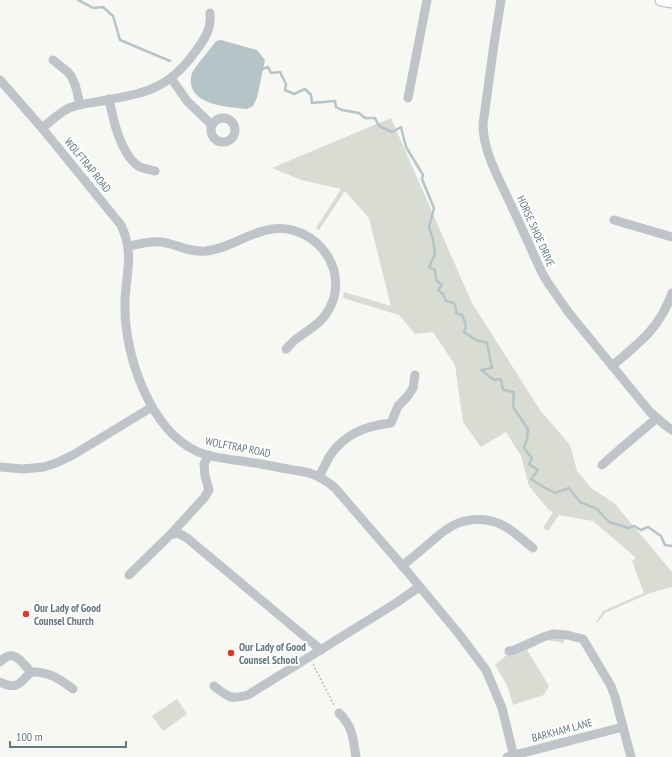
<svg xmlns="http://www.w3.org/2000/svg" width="672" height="757" viewBox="0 0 672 757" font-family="'PT Sans Narrow',sans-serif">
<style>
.green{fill:#d8dcd3}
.water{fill:#b5c5c7}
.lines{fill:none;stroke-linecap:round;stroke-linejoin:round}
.stream{stroke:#b5c5c7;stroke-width:2.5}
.major-casing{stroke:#b2b8bb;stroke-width:13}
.path{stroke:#b8bdbf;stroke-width:1.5;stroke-dasharray:2 2;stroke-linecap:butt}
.minor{stroke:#bec4c7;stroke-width:9}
.major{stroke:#fff;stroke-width:11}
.poi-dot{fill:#e43427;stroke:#fff;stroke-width:1.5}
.labels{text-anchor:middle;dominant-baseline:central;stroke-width:4;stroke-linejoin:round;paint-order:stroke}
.street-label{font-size:11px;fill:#62787f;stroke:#fff}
.poi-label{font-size:11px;font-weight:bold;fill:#62787f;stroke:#fff;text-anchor:start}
</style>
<rect width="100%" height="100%" fill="#f7f7f4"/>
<g class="green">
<path d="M 391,118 L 472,303 L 540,410 L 570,445 L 577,471 L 591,488 L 614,503 L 672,572 L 672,587 L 650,593 L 605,613 L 597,623 L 596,622 L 603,611 L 644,593 L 632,561 L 636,558 L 593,521 L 559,515 L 548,531 L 543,528 L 553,512 L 549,510 L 529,486 L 521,456 L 506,432 L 481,447 L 463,422 L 455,365 L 433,332 L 415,334 L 399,315 L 343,298 L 344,292 L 391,306 L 369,218 L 345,191 L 319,230 L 316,228 L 341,189 L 301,180 L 272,168 Z"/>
<path d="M 547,635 L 564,638 L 564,643 L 547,640 L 527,650 L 549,686 L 544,695 L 513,705 L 507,685 L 495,665 L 513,650 Z"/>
<path d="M 177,699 L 187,714 L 163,731 L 152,716 Z"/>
</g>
<path class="water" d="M 221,40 L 257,50 L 265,60 L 257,98 L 253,106 L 247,109 C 227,107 183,105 192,73 C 194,68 212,47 216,41 Z"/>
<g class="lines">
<g class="stream">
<path d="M 78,0 L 93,8 L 103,7 L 113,16 L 120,40 L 170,61"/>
<path d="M 261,68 L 262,69 L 268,67 L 271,73 L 280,72 L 286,84 L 285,90 L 294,94 L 305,89 L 311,95 L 312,103 L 335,101 L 336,107 L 342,110 L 359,113 L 365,118 L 375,118 L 379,126 L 392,132 L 401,127 L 406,147 L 423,175 L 422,179 L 434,208 L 429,227 L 433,239 L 435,254 L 429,267 L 435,270 L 436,280 L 442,285 L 438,290 L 443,294 L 446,301 L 454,303 L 456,308 L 456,313 L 462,315 L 466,325 L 464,332 L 476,340 L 487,343 L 492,368 L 481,370 L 494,380 L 501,379 L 503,390 L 514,392 L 513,407 L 528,429 L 527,439 L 524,448 L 532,458 L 529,464 L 538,470 L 531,479 L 540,485 L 555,493 L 569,488 L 580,502 L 597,509 L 609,522 L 628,528 L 634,526 L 641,530 L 648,527 L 661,536 L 665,545 L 672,546"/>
</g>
<g class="major-casing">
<path id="major" d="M 661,0 L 672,2"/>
</g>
<path class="path" d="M 313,664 L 335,707"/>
<g class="minor">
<path d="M 501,0 L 494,44 L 483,124 C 483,153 500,180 511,205 C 522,228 532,251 542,273 L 548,283 L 569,313 L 650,412 L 665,425 L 672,430"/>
<path d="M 53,60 C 58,64 63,68 68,72 C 76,81 77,93 80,105"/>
<path d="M 171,78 L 187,101 L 212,125"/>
<path d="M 0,80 L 42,128 L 121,225 C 136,257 124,277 125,308 C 125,356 150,429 196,451 C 208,457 222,458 234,460 C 252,462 270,466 288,469 C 296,471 304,471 312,474 C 321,477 328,482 335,488 L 406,570 L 459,634 L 486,670 L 502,708 L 514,757"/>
<path d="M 408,98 L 427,0"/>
<path d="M 109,99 C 113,119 120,152 137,165 C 141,169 149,169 155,171"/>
<circle cx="223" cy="130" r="12"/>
<path d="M 42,128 C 51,121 59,113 69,108 C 79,104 91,103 102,101 C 144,93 168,90 195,52 C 204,40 212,29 210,13"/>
<path d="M 614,220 L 672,237"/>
<path d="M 129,246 C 139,244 151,241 161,242 C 177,244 190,253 206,251 C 229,249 249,232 272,229 C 317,223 354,274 326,314 C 319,325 309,329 299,337 C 294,340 290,345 286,349"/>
<path d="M 612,366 C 639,343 660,328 672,293"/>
<path d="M 602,465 L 619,450 L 657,418"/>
<path d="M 0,467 L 23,469 L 44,467 L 56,463 L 73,455 L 152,407"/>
<path d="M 319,477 C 322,470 326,464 329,457 C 344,434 365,426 391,423 L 398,406 L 407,397 L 413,388 L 415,375"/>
<path d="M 170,535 L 204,498 L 209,490 L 205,476 L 204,464 L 209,455"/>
<path d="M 402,566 C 413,557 423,549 433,540 C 440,534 447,528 456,524 C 472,517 491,518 506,527 C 516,533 524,541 533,548"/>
<path d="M 129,575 L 170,535 L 178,533 L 187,538 L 321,650"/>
<path d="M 509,651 L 514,650 L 543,637 L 553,634 L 567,635 L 583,639 L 611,686 L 615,697 L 631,757"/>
<path d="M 0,662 C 14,647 21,662 31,672"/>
<path d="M 0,682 C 18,690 19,684 31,672 C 48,671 60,679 73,689"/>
<path d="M 214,686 C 229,697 229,700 248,695 L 396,603 L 419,587"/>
<path d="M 339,713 C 353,727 353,738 356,757"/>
<path d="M 507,757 L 623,727"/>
</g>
<use href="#major" class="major"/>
</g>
<g class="poi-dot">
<circle cx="26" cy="614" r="4"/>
<circle cx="231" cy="653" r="4"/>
</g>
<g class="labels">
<g class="street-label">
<text transform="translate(88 165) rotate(51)">WOLFTRAP ROAD</text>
<text transform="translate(536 231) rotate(66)">HORSE SHOE DRIVE</text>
<text transform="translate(238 447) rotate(11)">WOLFTRAP ROAD</text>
<text transform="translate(562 730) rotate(-15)">BARKHAM LANE</text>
</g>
<g class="poi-label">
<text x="34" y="608">Our Lady of Good<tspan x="34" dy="13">Counsel Church</tspan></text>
<text x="239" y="647">Our Lady of Good<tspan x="239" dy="13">Counsel School</tspan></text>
</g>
</g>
<path d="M10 741v6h116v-6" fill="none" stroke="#62787f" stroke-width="2"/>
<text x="16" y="741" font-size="12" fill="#62787f" stroke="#ffffff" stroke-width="3" paint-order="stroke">100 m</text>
</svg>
